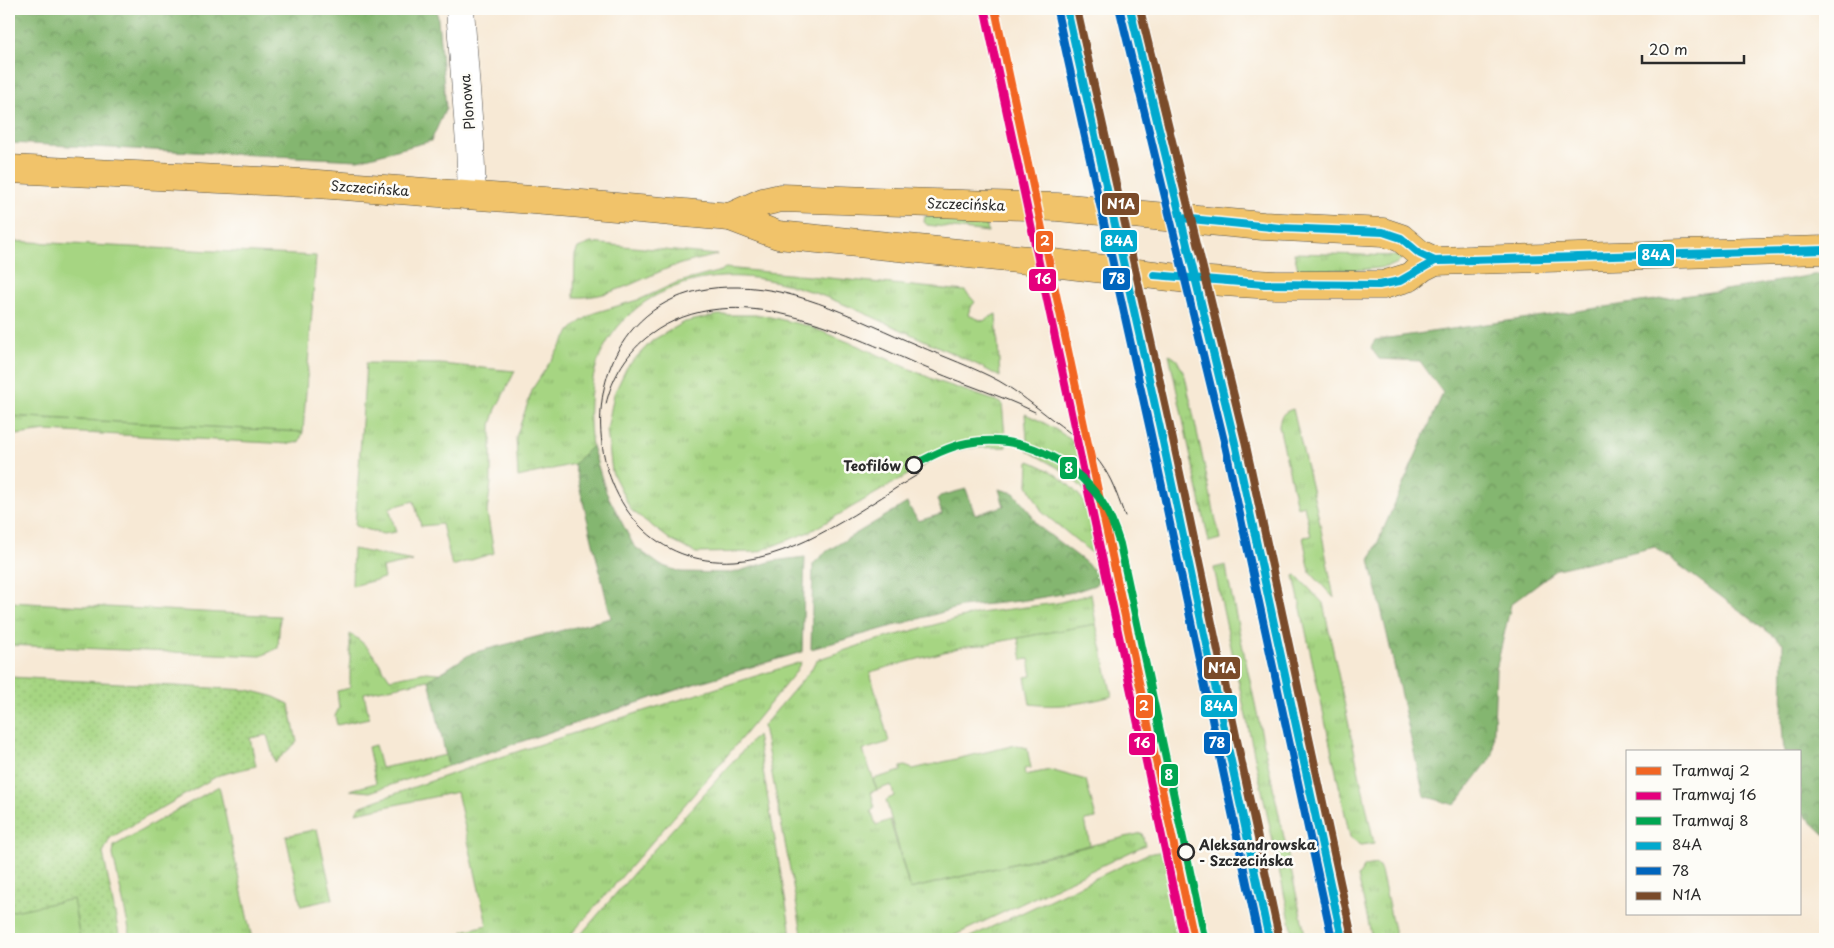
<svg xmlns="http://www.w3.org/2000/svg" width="1834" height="948" viewBox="0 0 1834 948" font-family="'Playpen Sans',sans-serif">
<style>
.grass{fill:url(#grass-tufts);stroke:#688056}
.forest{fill:url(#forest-crowns);stroke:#58704e}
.park{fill:url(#park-dots);stroke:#688056}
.garden{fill:#a6d582;stroke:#688056}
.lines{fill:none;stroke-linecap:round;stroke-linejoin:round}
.minor-casing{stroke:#4a4844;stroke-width:29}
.major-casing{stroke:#4a4844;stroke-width:29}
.minor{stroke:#fff;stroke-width:28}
.major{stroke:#f1c36a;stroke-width:28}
.tram{stroke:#2b2b2b;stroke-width:1}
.bus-1-casing{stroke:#fdfcf7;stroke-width:11}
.bus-2-casing{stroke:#fdfcf7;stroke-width:11}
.bus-3-casing{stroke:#fdfcf7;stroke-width:11}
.bus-1{stroke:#00a9ce;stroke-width:8}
.bus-2{stroke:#0065bd;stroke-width:8}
.bus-3{stroke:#7a4b2a;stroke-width:8}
.tram-1-casing{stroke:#fdfcf7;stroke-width:11}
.tram-2-casing{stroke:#fdfcf7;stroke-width:11}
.tram-3-casing{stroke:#fdfcf7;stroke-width:11}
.tram-1{stroke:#f26522;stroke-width:8}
.tram-2{stroke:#e5007d;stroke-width:8}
.tram-3{stroke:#00a651;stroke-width:8}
.stop-dot{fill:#fdfcf7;stroke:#2b2b2b;stroke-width:2.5}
.labels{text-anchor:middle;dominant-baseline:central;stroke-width:5;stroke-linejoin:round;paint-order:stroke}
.street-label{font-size:14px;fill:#2b2b2b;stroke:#fdfcf7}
.stop-label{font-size:14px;font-weight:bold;fill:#2b2b2b;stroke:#fdfcf7;text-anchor:end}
.line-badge{stroke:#fdfcf7;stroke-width:2}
.badge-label{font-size:14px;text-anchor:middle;font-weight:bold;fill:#fff}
</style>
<defs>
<pattern id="grass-tufts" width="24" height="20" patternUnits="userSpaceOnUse" patternTransform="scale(1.25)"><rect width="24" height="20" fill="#a6d582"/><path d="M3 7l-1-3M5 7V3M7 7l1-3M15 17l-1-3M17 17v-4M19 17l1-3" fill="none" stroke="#8fb770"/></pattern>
<pattern id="forest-crowns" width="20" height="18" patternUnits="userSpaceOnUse" patternTransform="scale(1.25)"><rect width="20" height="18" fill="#84b670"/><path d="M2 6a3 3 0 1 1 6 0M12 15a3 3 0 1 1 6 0" fill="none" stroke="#6c945c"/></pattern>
<pattern id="park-dots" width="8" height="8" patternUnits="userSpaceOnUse" patternTransform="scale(1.25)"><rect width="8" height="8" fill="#a6d582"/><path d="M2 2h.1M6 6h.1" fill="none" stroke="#8fb770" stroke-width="1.8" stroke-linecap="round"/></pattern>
</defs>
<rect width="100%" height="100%" fill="#fdfcf7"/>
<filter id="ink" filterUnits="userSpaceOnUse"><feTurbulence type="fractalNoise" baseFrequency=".02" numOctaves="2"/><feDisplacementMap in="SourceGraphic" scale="10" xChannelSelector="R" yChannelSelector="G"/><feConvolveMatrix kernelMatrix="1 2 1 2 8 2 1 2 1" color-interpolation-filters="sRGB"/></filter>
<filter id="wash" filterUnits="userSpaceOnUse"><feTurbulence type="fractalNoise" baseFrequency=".0096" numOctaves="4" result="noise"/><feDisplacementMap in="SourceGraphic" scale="20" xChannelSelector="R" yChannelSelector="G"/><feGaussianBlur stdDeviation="1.12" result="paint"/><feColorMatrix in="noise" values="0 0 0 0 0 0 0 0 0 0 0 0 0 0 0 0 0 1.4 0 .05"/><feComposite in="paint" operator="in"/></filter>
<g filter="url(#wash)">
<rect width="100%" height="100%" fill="#f7e9d5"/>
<g class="grass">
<path d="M 925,216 L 985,217 L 988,232 L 927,225 L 924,222 Z"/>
<path d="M 591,243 L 717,255 C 702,259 686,262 671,267 C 640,279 609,299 574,297 L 575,255 L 578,248 Z"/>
<path d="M 1294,253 L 1397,256 L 1400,257 L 1401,260 C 1392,274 1317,269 1298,269 Z"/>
<path d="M 725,268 L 965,291 L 975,302 L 970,308 L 968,315 L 983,321 L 996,314 L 1000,377 L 980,366 C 949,352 918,337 886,323 C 822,294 754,262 683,284 C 660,292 642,301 625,319 C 590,355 586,398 592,446 L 574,464 L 518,477 L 516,437 L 533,388 L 571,330 L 580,322 L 594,313 L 641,299 L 676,283 L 721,271 Z"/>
<path d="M 718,315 L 762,315 L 808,326 L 856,345 L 937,381 L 1002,403 L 1006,447 L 967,448 L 942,455 L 809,532 L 757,552 L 696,553 L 672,541 L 631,510 L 612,472 L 607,430 L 614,394 L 627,367 L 653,340 L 685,322 Z"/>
<path d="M 1169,354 L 1177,360 L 1185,376 L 1220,539 L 1209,542 Z"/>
<path d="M 366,363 L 440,364 L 515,371 L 496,409 L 491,425 L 491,483 L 487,512 L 494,553 L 452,566 L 442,524 L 421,526 L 414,501 L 389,508 L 396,532 L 383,534 L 355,526 Z"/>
<path d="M 1293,409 L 1319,519 L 1334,598 L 1310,572 L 1303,537 L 1311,536 L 1304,505 L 1297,507 L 1279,426 C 1280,416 1283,412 1293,409 Z"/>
<path d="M 1025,414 C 1048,423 1068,437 1087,452 L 1099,509 L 1090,496 L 1067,473 L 1028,451 Z"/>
<path d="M 9,416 L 290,431 L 303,432 L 299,442 L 289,444 L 46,431 L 9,436 Z"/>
<path d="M 1029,461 C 1061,473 1084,495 1099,526 C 1104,536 1106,549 1109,560 L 1104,563 L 1042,512 L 1028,485 Z"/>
<path d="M 353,549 L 413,561 L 382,568 L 384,578 L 352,586 Z"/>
<path d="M 1226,565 L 1228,579 L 1306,939 L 1294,939 L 1214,568 Z"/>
<path d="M 1296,575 L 1323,603 L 1374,843 L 1361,845 L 1350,837 L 1294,576 Z"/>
<path d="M 1091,594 L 1096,624 L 981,645 L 966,646 L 870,672 L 889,742 L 863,750 L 877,790 L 871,792 L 875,808 L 871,811 L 876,825 L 890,820 L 910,889 L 1142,833 L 1145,845 L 947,939 L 803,939 L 763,726 L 811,670 L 816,660 L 870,642 L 979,613 L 1057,603 Z"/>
<path d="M 9,602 L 280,616 L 278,648 L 261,656 L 9,645 Z"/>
<path d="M 350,634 C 369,644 378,662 390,679 L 426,672 L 439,673 L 429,680 L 364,693 L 369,718 L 337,725 L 335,716 L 339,708 L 337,691 L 350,688 Z"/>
<path d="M 801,662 L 795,673 L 716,769 L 567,939 L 464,939 L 463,931 L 487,925 L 457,792 L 356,813 L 359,807 C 504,753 653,708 801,662 Z"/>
<path d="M 757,735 L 792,939 L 577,939 L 649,855 Z"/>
<path d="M 375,745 L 381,768 L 446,755 L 448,766 L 370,792 L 350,790 L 376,783 L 368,747 Z"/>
<path d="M 219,786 L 252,939 L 131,939 L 113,855 L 114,846 Z"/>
<path d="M 317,829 L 333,899 L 301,906 L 286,836 Z"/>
<path d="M 1166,851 L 1184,939 L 966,939 L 1147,854 Z"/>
<path d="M 1377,864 L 1381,871 L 1396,939 L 1372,939 L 1358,876 L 1365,866 Z"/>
</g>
<g class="forest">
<path d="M 9,9 L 437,9 L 446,108 L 431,141 L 358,160 L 9,143 Z"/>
<path d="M 1825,273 L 1825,835 L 1800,811 L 1800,752 L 1784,752 L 1782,725 L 1783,643 L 1655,547 L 1557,569 L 1511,604 L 1496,670 L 1493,755 L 1455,805 L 1424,796 L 1370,560 L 1443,393 L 1420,361 L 1379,359 L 1371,348 L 1375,340 L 1738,288 Z"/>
<path d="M 592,446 L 606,492 L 634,546 L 660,565 L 681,572 L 732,573 L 773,561 L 805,557 L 802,652 L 697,683 L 448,766 L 429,680 L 472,653 L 611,618 L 574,464 Z"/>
<path d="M 966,489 L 975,515 L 1004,506 L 999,489 L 1014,493 L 1027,508 L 1038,526 L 1084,561 L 1101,577 L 1095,585 L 1074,592 L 1020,601 L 961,607 L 811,649 L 813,564 L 827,551 L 907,503 L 918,521 L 942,514 L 937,499 L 940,496 Z"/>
</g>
<path class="park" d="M 9,677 L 248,690 L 272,696 L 289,704 L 297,742 L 275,762 L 267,735 L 250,738 L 256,766 L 219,775 L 110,838 L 103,853 L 120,939 L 9,939 Z"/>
<g class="garden">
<path d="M 9,241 L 316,256 L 303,432 L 9,416 Z"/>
<path d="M 1096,624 L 1112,696 C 1086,703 1058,708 1030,704 L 1025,677 L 1032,676 L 1029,659 L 1022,660 L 1018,638 Z"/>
<path d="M 1016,745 L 1027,748 L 1031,768 L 1024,769 L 1025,775 L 1050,770 L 1086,780 L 1096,818 L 1085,820 L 1090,845 L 910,889 L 886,800 L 894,796 L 891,785 L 877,790 L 873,779 L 901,771 L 901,767 L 905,766 L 913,769 Z"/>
<path d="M 73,899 L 80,939 L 9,939 L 9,912 Z"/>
</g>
</g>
<g filter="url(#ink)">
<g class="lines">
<g class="minor-casing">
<path id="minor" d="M 460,9 L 470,144 L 472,195"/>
</g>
<g class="major-casing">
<g id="major">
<path d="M 1067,9 L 1160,428 L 1269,939"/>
<path d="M 1130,9 L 1235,443 L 1342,939"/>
<path d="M 9,169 L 304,183 L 559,202 L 730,217 L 778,235 L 1028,260 L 1196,280 L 1239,283 L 1276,285 L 1383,285 L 1410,277 L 1423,267 L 1435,261 L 1825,250"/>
<path d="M 730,217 L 763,202 L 781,198 L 1057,207 L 1263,226 L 1383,232 L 1401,238 L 1420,254 L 1435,261"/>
</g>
</g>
<use href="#minor" class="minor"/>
<use href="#major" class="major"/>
<g class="tram">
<path d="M 606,404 C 612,377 628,351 650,335 C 735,272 850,336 933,371 C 966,385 1002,396 1035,412"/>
<path d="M 919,474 C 863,507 800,557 734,561 C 565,572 546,282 738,287 C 801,288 860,321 917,345 C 944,357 973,367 999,381 C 1018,392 1036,407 1053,420 C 1073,435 1092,449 1105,470 C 1114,484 1119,501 1125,516"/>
</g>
<g class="bus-1-casing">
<g id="bus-1">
<path d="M 1067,9 L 1160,428 L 1269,939"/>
<path d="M 1130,9 L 1235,443 L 1342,939"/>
<path d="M 1181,218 L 1280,228 L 1383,232 L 1401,238 L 1420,254 L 1435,261 L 1473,260"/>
<path d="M 1154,275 L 1264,284 L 1379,285 L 1400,281 L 1435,261 L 1825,250"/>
</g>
</g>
<g class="bus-2-casing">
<g id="bus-2">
<path d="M 1057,11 L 1150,430 L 1259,939"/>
<path d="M 1120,11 L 1225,445 L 1332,939"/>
</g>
</g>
<g class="bus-3-casing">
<g id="bus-3">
<path d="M 1077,9 L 1170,426 L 1279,937"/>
<path d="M 1140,9 L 1245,441 L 1352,937"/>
</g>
</g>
<use href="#bus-1" class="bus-1"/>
<use href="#bus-2" class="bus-2"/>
<use href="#bus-3" class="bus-3"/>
<g class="tram-1-casing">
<path id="tram-1" d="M 995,9 L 1194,939"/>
</g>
<g class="tram-2-casing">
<path id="tram-2" d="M 985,11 L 1184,939"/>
</g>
<g class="tram-3-casing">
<path id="tram-3" d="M 914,465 C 931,456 948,447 967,443 C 1017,433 1071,458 1100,499 C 1109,512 1115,528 1120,544 L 1204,937"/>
</g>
<use href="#tram-1" class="tram-1"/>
<use href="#tram-2" class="tram-2"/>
<use href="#tram-3" class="tram-3"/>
</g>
</g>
<g class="stop-dot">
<circle cx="914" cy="465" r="8"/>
<circle cx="1186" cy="852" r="8"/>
</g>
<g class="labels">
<g class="street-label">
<text transform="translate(467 102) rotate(-95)">Plonowa</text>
<text transform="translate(370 188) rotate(4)">Szczecińska</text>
<text transform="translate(966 204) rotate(2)">Szczecińska</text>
</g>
<g class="stop-label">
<text x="901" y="465">Teofilów</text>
<text x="1199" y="844" text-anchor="start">Aleksandrowska<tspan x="1199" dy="16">- Szczecińska</tspan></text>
</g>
</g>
<g class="line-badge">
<rect x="1101" y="192" width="39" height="24" rx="5" fill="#7a4b2a"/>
<rect x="1100" y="229" width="38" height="24" rx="5" fill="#00a9ce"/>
<rect x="1035" y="230" width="19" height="23" rx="5" fill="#f26522"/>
<rect x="1637" y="243" width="38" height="24" rx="5" fill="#00a9ce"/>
<rect x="1102" y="267" width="29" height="24" rx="5" fill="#0065bd"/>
<rect x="1028" y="268" width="29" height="24" rx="5" fill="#e5007d"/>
<rect x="1059" y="456" width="19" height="24" rx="5" fill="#00a651"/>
<rect x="1203" y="656" width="38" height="24" rx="5" fill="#7a4b2a"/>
<rect x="1200" y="694" width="38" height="24" rx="5" fill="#00a9ce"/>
<rect x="1135" y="694" width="19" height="25" rx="5" fill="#f26522"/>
<rect x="1203" y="731" width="28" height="24" rx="5" fill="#0065bd"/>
<rect x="1128" y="732" width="28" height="24" rx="5" fill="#e5007d"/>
<rect x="1160" y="763" width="19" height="24" rx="5" fill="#00a651"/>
</g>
<g class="badge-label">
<text x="1121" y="209">N1A</text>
<text x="1119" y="246">84A</text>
<text x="1045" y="246">2</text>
<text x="1656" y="260">84A</text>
<text x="1117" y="284">78</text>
<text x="1043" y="284">16</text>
<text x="1069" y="473">8</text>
<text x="1222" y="673">N1A</text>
<text x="1219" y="711">84A</text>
<text x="1144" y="711">2</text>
<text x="1217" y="748">78</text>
<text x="1142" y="748">16</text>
<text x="1169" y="780">8</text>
</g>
<rect width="1834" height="948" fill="none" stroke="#fdfcf7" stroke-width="30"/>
<rect x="1626" y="750" width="175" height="165" fill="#fdfcf7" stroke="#a9a8a5"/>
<rect x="1636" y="767" width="25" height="8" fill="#f26522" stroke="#a9a8a5"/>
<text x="1672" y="776" font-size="15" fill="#2b2b2b">Tramwaj 2</text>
<rect x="1636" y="792" width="25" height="8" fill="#e5007d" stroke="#a9a8a5"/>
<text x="1672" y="800" font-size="15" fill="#2b2b2b">Tramwaj 16</text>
<rect x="1636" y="817" width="25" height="8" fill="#00a651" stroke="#a9a8a5"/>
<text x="1672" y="826" font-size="15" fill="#2b2b2b">Tramwaj 8</text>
<rect x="1636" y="842" width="25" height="8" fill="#00a9ce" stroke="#a9a8a5"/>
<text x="1672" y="850" font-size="15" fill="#2b2b2b">84A</text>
<rect x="1636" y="867" width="25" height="8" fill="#0065bd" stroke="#a9a8a5"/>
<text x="1672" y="876" font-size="15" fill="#2b2b2b">78</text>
<rect x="1636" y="892" width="25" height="8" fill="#7a4b2a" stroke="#a9a8a5"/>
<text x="1672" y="900" font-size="15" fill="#2b2b2b">N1A</text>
<path d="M1642 55v8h102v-8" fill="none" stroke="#2b2b2b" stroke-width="2.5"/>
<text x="1649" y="55" font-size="15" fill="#2b2b2b" stroke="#fdfcf7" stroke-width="4" paint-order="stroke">20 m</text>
</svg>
